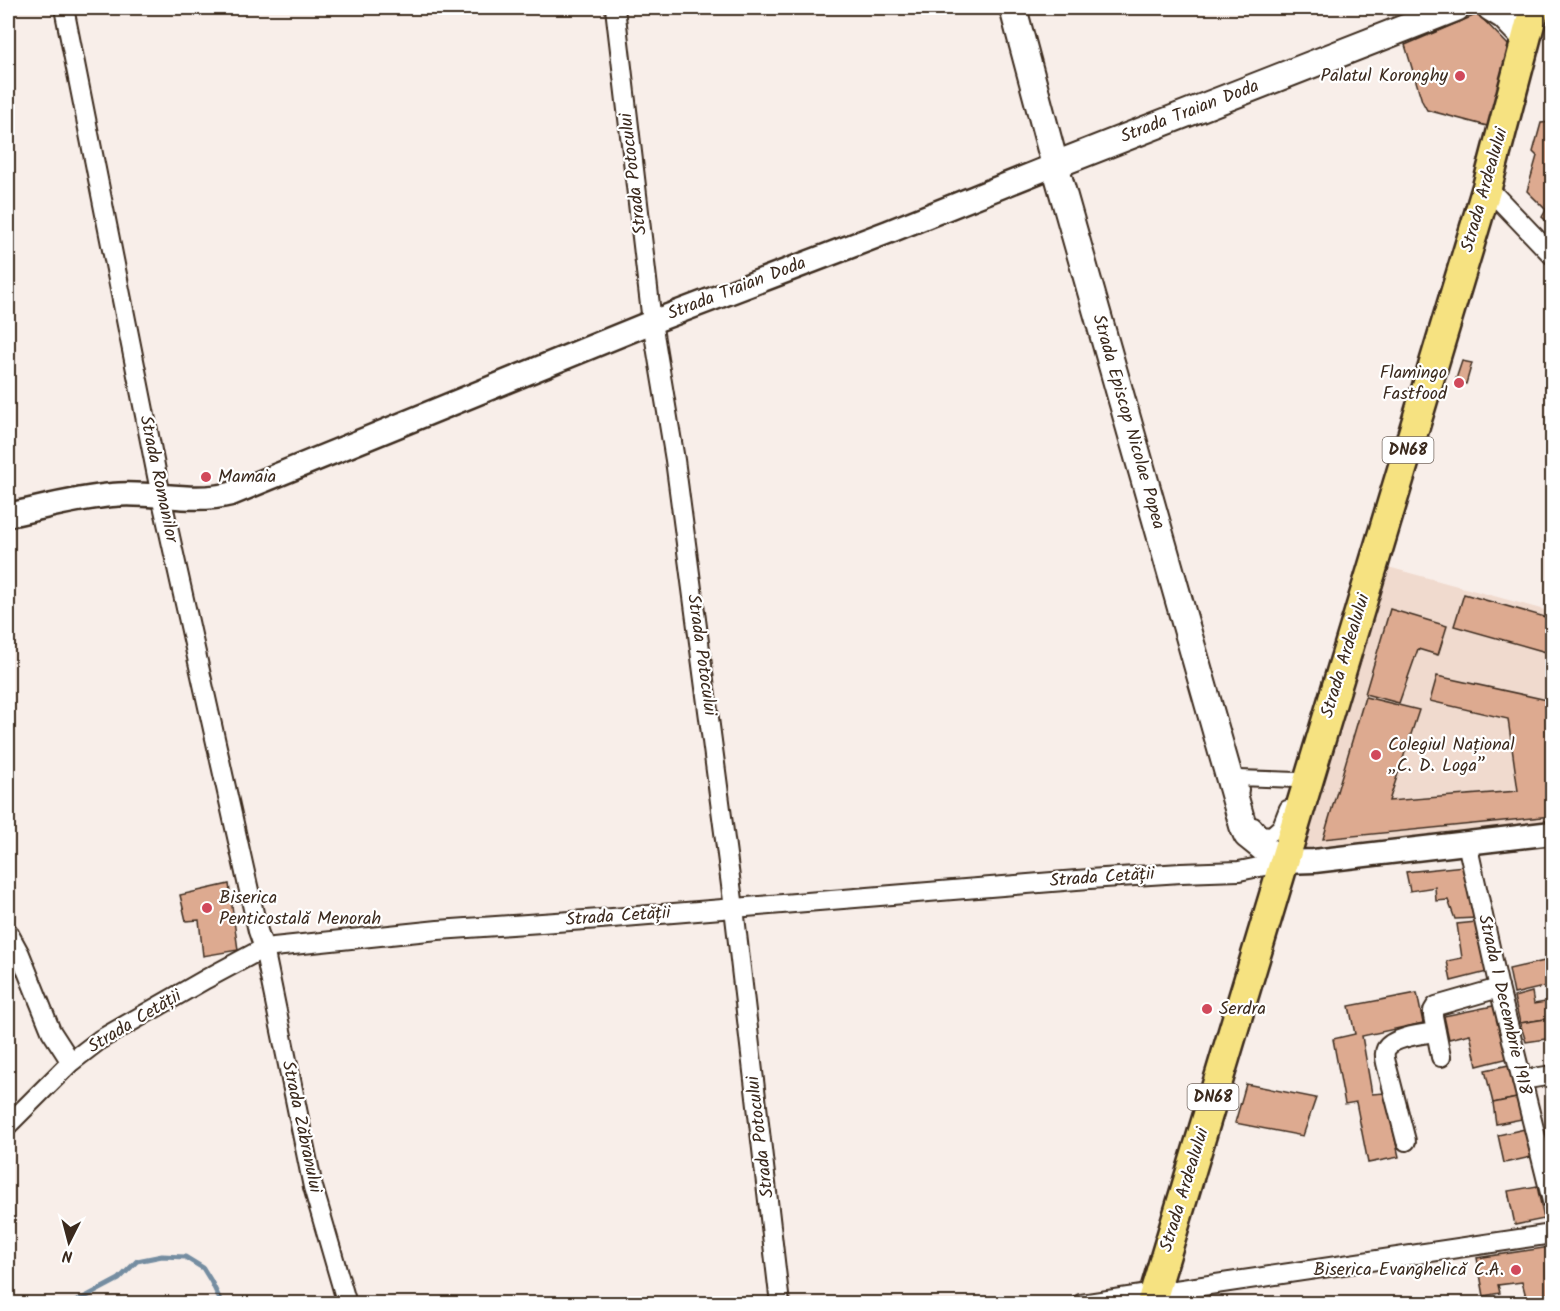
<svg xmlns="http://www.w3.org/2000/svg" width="1560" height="1311" viewBox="0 0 1560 1311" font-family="Kalam,sans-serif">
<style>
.built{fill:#f0dace}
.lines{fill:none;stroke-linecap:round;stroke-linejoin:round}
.stream{stroke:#758da1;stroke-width:5}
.building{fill:#ddaa90;stroke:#3b2a1e;stroke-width:1.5}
.pedestrian-casing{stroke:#3b2a1e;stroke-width:18}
.minor-casing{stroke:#3b2a1e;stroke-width:22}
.tertiary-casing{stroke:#3b2a1e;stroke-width:27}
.secondary-casing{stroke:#3b2a1e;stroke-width:30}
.primary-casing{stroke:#3b2a1e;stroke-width:33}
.pedestrian{stroke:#fff;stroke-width:14}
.minor{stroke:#fff;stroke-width:18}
.tertiary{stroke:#fff;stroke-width:22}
.secondary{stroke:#fff;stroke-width:26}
.primary{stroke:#f6e281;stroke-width:28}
.poi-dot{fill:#d1495b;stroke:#fff;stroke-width:2}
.labels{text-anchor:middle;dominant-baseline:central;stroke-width:4.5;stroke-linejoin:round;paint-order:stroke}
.shield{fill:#fff;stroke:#766a62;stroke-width:1.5}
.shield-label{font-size:16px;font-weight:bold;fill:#3b2a1e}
.poi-label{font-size:18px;fill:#3b2a1e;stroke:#fff;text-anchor:start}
.street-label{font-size:18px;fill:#3b2a1e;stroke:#fff}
</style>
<rect width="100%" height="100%" fill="#f8eee9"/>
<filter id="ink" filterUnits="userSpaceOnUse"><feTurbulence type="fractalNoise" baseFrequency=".0167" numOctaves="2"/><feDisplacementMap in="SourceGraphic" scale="12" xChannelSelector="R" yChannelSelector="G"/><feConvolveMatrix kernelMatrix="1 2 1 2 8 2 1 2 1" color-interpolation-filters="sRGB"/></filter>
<g filter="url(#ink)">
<path class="built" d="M 1388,567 L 1552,612 L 1552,821 L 1303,848 Z"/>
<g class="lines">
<path class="stream" d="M 72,1304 L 119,1279 L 137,1261 L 162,1256 L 185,1257 L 203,1268 L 211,1281 L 222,1304"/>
</g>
<g class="building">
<path d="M 1478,14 L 1514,51 L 1491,127 L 1427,110 L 1422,101 L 1405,45 Z"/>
<path d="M 1552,117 L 1552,226 L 1542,217 L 1546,210 L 1527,191 L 1537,156 L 1533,152 L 1541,123 L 1552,122 Z"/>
<path d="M 1462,361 L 1472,363 L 1466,384 L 1455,382 Z"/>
<path d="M 1464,594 L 1552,619 L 1552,630 L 1546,652 L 1454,626 Z"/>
<path d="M 1390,609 L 1447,626 L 1438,655 L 1418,649 L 1399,703 L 1365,694 Z"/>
<path d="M 1437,676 L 1552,701 L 1552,816 L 1323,839 L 1365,697 L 1419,710 L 1389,801 L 1518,791 L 1508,719 L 1430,701 Z"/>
<path d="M 1464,866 L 1476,918 L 1455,919 L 1448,900 L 1436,901 L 1435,887 L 1410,891 L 1406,872 Z"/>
<path d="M 229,884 L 238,950 L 203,956 L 199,920 L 186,921 L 180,895 Z"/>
<path d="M 1476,922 L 1487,972 L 1451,981 L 1447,961 L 1462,958 L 1457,924 Z"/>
<path d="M 1549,960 L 1552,985 L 1514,994 L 1509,969 Z"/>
<path d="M 1532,992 L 1534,1004 L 1552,1001 L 1552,1018 L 1520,1023 L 1514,997 Z"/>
<path d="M 1417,993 L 1423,1023 L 1362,1036 L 1372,1094 L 1385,1093 L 1399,1157 L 1368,1163 L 1356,1102 L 1345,1104 L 1333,1039 L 1355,1034 L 1349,1006 Z"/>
<path d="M 1498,1005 L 1509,1058 L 1477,1066 L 1470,1034 L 1449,1039 L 1444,1016 Z"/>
<path d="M 1552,1018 L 1552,1038 L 1526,1042 L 1520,1023 Z"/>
<path d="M 1509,1065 L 1517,1098 L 1493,1103 L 1485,1070 Z"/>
<path d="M 1246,1084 L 1316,1098 L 1303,1136 L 1235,1123 Z"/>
<path d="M 1517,1098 L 1522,1119 L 1496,1124 L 1493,1103 Z"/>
<path d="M 1525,1129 L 1531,1157 L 1504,1163 L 1498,1135 Z"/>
<path d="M 1537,1186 L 1544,1219 L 1515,1225 L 1508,1191 Z"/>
<path d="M 1550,1247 L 1552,1256 L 1552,1304 L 1528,1304 L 1522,1282 L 1498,1285 L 1500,1293 L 1484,1296 L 1477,1258 Z"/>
</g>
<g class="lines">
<g class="pedestrian-casing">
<g id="pedestrian">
<path d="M 1241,790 L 1239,778 L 1297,780 L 1308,782"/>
<path d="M 1254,825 L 1261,833 L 1271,834 L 1280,826 L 1287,808"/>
</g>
</g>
<g class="minor-casing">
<g id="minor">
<path d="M 64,8 L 161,496 L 258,931 L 264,948 L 313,1187 L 347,1304"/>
<path d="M 615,8 L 652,322 L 675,460 L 734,908 L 780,1304"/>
<path d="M 1487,187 L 1552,255"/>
<path d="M 1467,843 L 1499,988 L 1552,1201"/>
<path d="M 8,932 L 20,954 L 51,1031 L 71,1062"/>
<path d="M 1441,1057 L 1433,1016 L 1433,1011 L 1436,1006 L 1499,988"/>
<path d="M 1522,1080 L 1552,1075"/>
<path d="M 8,1125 L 71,1062 L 101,1039 L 206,979 L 264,948 L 438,930 L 600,919 L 965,889 L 1089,879 L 1181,873 L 1239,871 L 1284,862"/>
<path d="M 1406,1141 L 1386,1063 C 1385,1059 1384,1053 1386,1049 C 1393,1037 1423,1034 1436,1032"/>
<path d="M 1081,1304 L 1552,1234"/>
</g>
</g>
<g class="tertiary-casing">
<g id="tertiary">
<path d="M 8,515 C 42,508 76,498 112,495 C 152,491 192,504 231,494 L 652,322 L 888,232 L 1055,165"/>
<path d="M 1284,862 L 1314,861 L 1552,833"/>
</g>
</g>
<g class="secondary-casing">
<g id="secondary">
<path d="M 1013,8 L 1055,165 L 1243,826 L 1247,835 L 1267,851 L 1284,862"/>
<path d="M 1491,8 L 1504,16 L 1526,39"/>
<path d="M 1055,165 L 1456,8"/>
</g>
</g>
<g class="primary-casing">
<path id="primary" d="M 1151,1304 L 1487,187 L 1531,20 L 1536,8"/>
</g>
<use href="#pedestrian" class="pedestrian"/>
<use href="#minor" class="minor"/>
<use href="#tertiary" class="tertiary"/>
<use href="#secondary" class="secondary"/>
<use href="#primary" class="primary"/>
</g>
</g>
<g class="poi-dot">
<circle cx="1460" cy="76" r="6"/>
<circle cx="1459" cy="383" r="6"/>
<circle cx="206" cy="477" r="6"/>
<circle cx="1376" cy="755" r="6"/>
<circle cx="207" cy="908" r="6"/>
<circle cx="1207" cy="1009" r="6"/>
<circle cx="1516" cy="1270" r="6"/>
</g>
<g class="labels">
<g class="shield">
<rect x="1382.5" y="437" width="51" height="26" rx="4.5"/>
<rect x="1187.5" y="1084" width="51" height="26" rx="4.5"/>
</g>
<g class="shield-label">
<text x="1408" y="450">DN68</text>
<text x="1213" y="1097">DN68</text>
</g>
<g class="poi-label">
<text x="1448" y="76" text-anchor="end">Palatul Koronghy</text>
<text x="1447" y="373" text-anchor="end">Flamingo<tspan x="1447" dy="21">Fastfood</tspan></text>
<text x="218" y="477">Mamaia</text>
<text x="1388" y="745">Colegiul Național<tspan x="1388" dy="21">„C. D. Loga”</tspan></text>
<text x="219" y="898">Biserica<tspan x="219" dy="21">Penticostală Menorah</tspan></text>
<text x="1219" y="1009">Serdra</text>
<text x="1504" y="1270" text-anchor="end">Biserica Evanghelică C.A.</text>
</g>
<g class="street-label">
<text transform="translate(1190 112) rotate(-21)">Strada Traian Doda</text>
<text transform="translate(634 174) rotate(-97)">Strada Potocului</text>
<text transform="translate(1485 190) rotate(-74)">Strada Ardealului</text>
<text transform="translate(737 289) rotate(-21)">Strada Traian Doda</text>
<text transform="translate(1128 422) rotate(74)">Strada Episcop Nicolae Popea</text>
<text transform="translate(158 479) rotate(78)">Strada Romanilor</text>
<text transform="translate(701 655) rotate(82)">Strada Potocului</text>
<text transform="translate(1346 656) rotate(-73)">Strada Ardealului</text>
<text transform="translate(1102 878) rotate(-4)">Strada Cetății</text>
<text transform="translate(618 917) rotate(-4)">Strada Cetății</text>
<text transform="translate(1504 1005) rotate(77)">Strada 1 Decembrie 1918</text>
<text transform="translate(135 1022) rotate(-31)">Strada Cetății</text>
<text transform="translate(301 1127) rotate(78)">Strada Zăbranului</text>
<text transform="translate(761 1137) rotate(-97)">Strada Potocului</text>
<text transform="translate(1185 1190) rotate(-73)">Strada Ardealului</text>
</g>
</g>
<rect width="1560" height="1311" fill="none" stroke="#fff" stroke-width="30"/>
<rect x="15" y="15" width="1530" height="1281" fill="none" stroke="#3b2a1e" stroke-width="2" filter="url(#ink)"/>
<g transform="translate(69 1242) rotate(186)" stroke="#ffffff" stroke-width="4.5" paint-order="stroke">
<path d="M0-4.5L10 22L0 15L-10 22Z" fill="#3b2a1e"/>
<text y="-9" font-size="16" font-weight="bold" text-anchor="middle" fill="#3b2a1e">N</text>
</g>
</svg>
